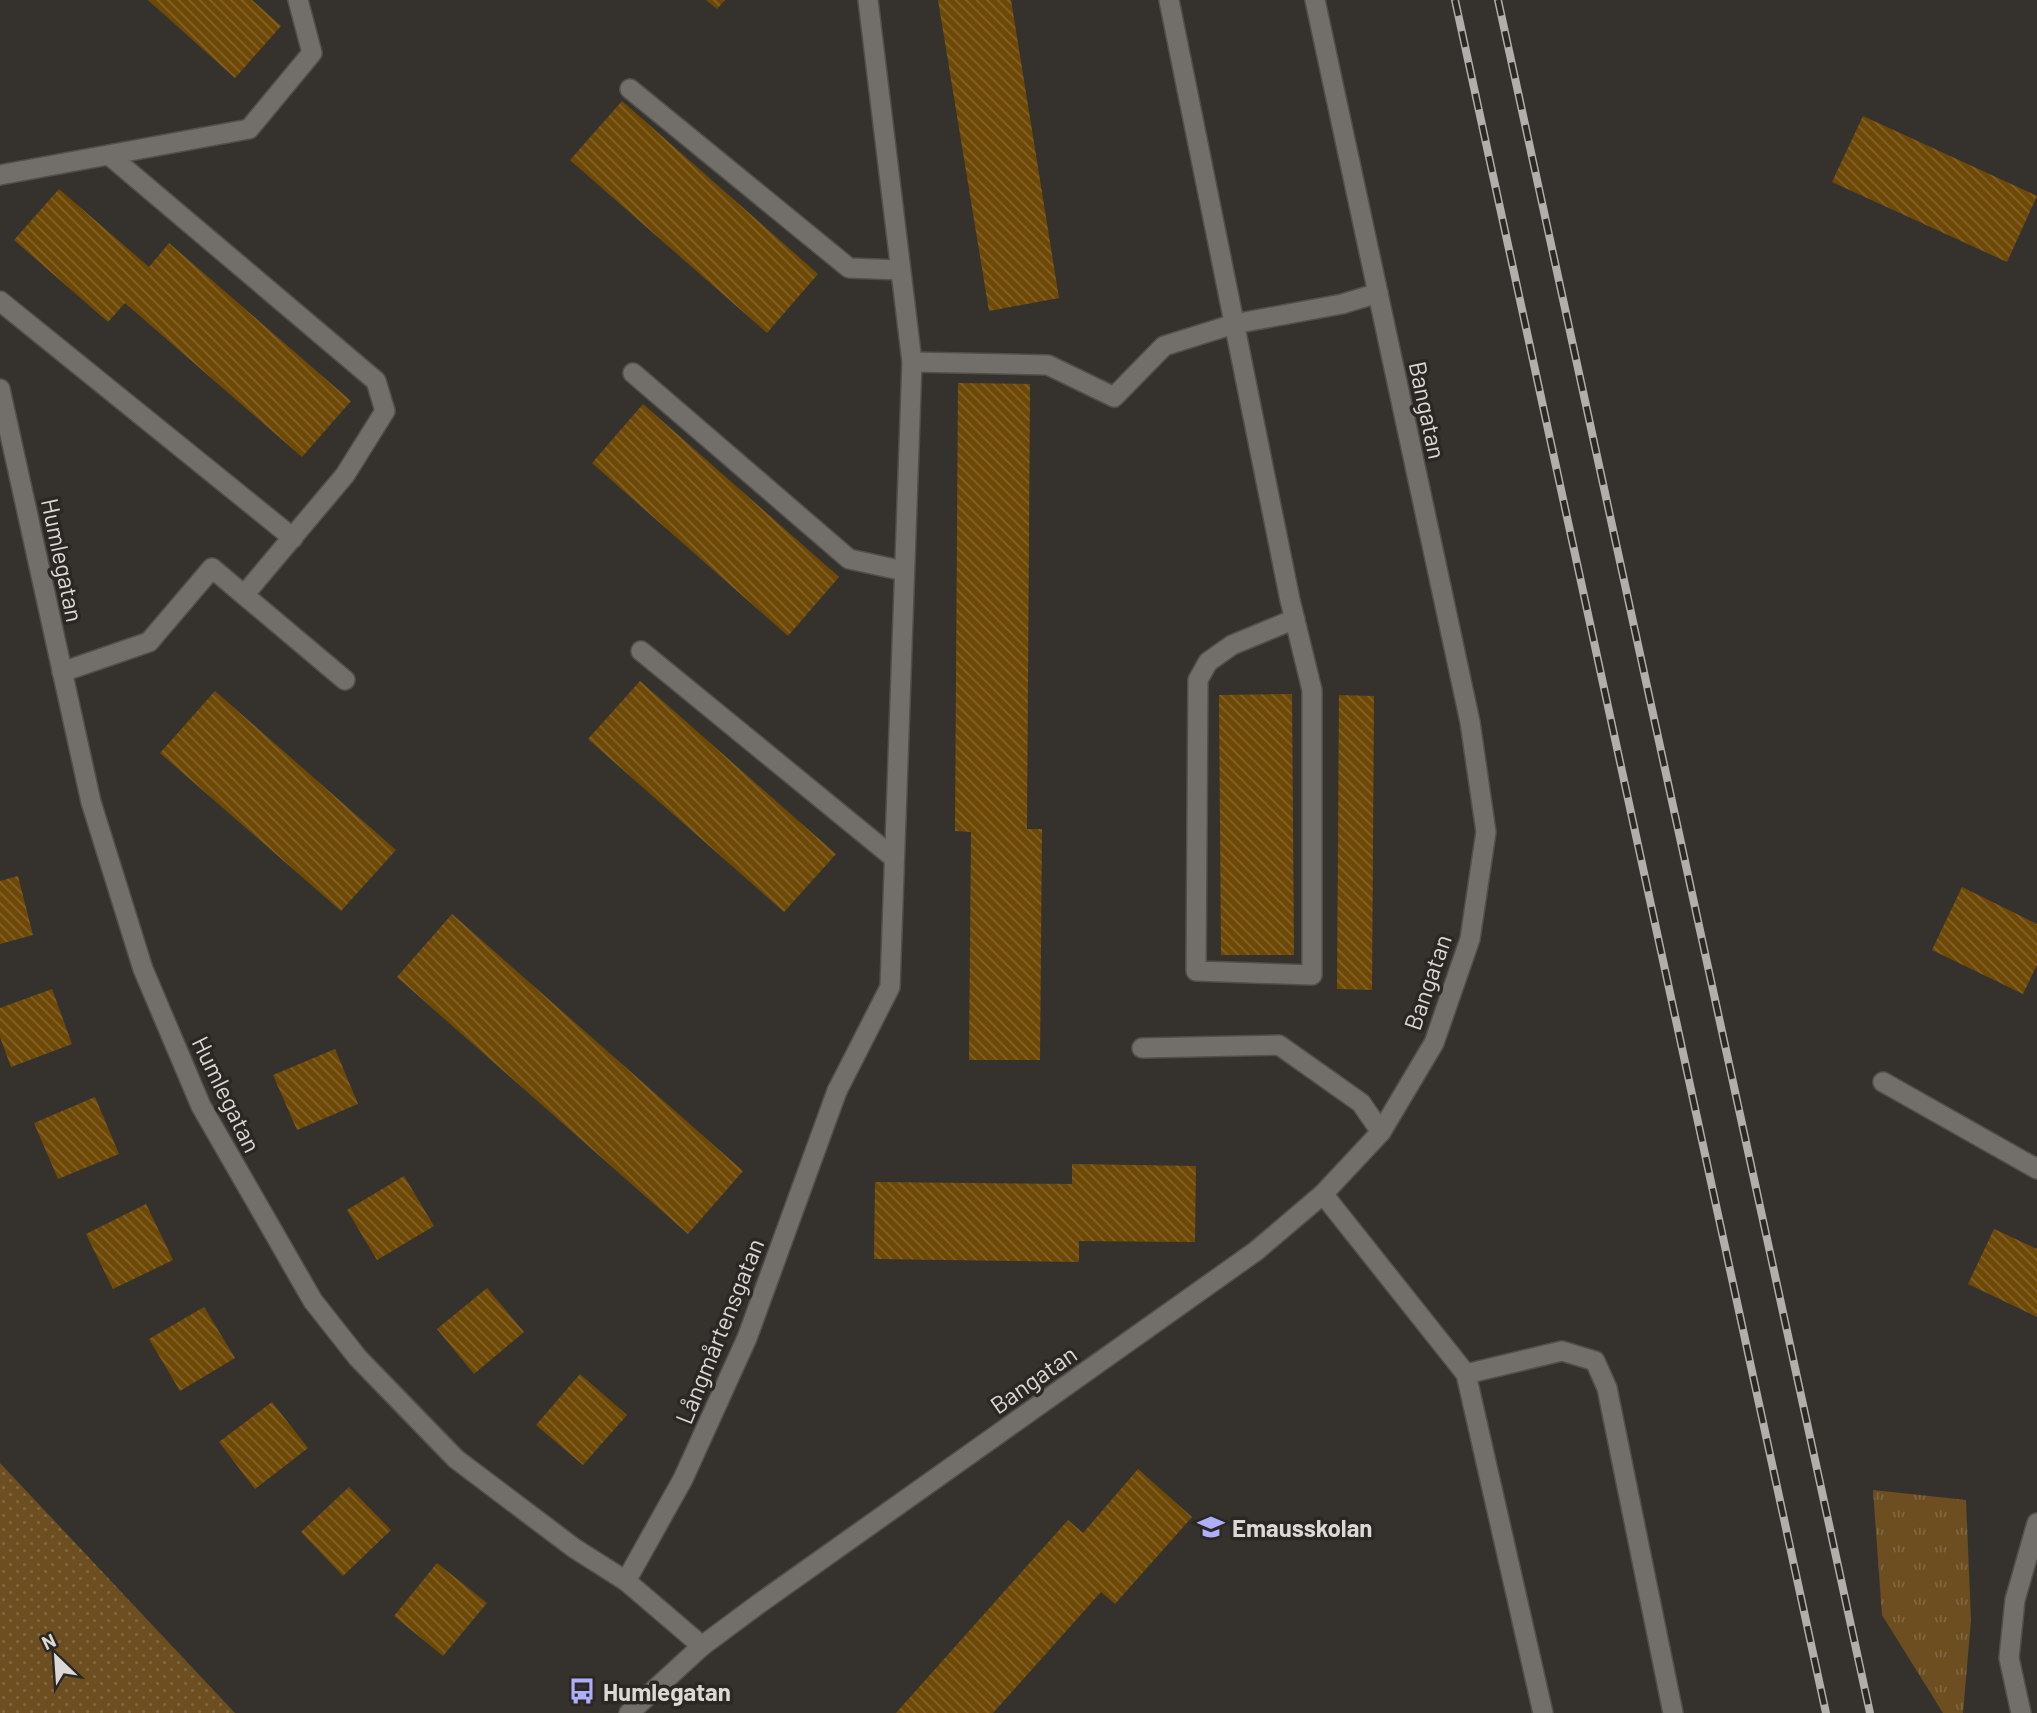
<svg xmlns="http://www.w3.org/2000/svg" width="2037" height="1713" viewBox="0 0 2037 1713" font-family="Barlow,sans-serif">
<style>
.grass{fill:url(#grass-tufts)}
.park{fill:url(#park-dots)}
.building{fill:url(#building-back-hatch)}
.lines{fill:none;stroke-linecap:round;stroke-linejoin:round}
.service-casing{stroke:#514f4c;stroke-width:22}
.minor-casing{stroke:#514f4c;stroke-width:22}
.tertiary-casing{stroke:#514f4c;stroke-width:22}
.service{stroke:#726e6a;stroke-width:19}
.minor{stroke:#726e6a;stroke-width:19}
.tertiary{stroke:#726e6a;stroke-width:19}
.rail-casing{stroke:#b1aeab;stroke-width:8}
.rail{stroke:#2b2824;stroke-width:5;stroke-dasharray:16;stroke-linecap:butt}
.labels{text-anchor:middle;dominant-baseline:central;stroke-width:7;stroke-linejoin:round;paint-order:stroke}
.street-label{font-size:24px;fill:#dbd9d6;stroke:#2b2824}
.poi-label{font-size:24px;font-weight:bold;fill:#dbd9d6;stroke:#2b2824;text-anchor:start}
</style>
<defs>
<pattern id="grass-tufts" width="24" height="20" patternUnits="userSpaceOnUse" patternTransform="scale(1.75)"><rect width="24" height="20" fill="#6d4e21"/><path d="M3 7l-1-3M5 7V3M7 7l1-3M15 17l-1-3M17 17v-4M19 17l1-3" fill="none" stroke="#816740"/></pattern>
<pattern id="park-dots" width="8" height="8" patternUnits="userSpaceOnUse" patternTransform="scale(1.75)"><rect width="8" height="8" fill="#6d4e21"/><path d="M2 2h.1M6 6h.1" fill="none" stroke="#816740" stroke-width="1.8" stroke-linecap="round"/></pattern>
<pattern id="building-back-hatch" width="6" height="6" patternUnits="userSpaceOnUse" patternTransform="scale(1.75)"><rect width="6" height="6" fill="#6e4906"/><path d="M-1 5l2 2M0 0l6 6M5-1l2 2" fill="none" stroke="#82632a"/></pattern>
</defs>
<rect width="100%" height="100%" fill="#35322e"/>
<path class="grass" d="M 1873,1490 L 1966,1500 L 1971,1620 L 1963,1713 L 1943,1713 L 1882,1615 Z"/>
<path class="park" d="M 0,1463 L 235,1713 L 0,1713 Z"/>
<g class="building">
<path d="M 148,0 L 252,0 L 281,26 L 235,78 Z"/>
<path d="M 706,0 L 725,0 L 717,9 Z"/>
<path d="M 938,0 L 1011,0 L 1059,298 L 989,311 Z"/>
<path d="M 622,101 L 818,274 L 767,333 L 570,160 Z"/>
<path d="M 1863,116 L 2037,196 L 2007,262 L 1832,182 Z"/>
<path d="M 59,189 L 149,267 L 169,243 L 351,401 L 302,457 L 125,303 L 108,322 L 14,240 Z"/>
<path d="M 958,383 L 1030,384 L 1027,829 L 1042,829 L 1040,1060 L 969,1060 L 971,832 L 955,831 Z"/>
<path d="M 643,404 L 839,577 L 788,636 L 592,463 Z"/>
<path d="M 640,681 L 836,854 L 784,912 L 588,739 Z"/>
<path d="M 215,691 L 396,850 L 341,911 L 160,753 Z"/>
<path d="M 1292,694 L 1294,955 L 1221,955 L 1219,695 Z"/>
<path d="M 1339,695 L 1374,696 L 1372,990 L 1337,989 Z"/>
<path d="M 18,876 L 33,935 L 0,944 L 0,881 Z"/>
<path d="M 1962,887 L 2037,924 L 2037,965 L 2023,994 L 1932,950 Z"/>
<path d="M 452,914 L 743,1171 L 688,1234 L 397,977 Z"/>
<path d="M 52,989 L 72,1044 L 11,1067 L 0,1037 L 0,1008 Z"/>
<path d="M 335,1049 L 358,1104 L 297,1130 L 273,1075 Z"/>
<path d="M 95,1097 L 119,1154 L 58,1179 L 34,1123 Z"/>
<path d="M 1072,1164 L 1196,1166 L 1195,1242 L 1079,1241 L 1079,1262 L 874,1259 L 875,1182 L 1072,1184 Z"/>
<path d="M 404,1176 L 434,1226 L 377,1260 L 347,1210 Z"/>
<path d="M 146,1204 L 173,1260 L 113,1289 L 86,1234 Z"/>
<path d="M 1994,1229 L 2037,1249 L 2037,1317 L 1968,1284 Z"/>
<path d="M 487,1288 L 524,1332 L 474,1374 L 437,1329 Z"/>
<path d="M 204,1307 L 235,1358 L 180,1391 L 149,1339 Z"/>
<path d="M 580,1374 L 627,1415 L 583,1465 L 536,1425 Z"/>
<path d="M 272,1402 L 308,1448 L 255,1489 L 219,1442 Z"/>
<path d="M 1138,1469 L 1192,1517 L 1115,1604 L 1101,1592 L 993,1713 L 896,1713 L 1068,1520 L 1083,1533 Z"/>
<path d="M 349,1487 L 391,1530 L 343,1576 L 301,1532 Z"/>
<path d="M 437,1563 L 487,1603 L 443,1656 L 394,1616 Z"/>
</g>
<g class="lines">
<g class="service-casing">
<g id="service">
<path d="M 1169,0 L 1290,600 L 1312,690 L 1312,975 L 1196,971 L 1198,680 L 1208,662 L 1232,645 L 1295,619"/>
<path d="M 630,89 L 849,268 L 900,270"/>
<path d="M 109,155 L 376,381 L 385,411 L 345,475 L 244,595"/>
<path d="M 0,175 L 249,129 L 312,53 L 298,0"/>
<path d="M 0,301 L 293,538"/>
<path d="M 912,362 L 1048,365 L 1114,397 L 1164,346 L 1234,324 L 1342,304 L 1378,293"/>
<path d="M 633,373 L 849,559 L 904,571"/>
<path d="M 641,651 L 894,858"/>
<path d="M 62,672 L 149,642 L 212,568 L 345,680"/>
<path d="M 1142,1048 L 1279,1045 L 1361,1103 L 1381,1132"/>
<path d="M 837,1091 L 890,987 L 912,362 L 868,0"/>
<path d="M 1323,1194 L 1466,1374 L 1543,1713"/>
<path d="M 1466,1374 L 1562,1351 L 1595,1361 L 1607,1388 L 1673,1713"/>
</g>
</g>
<g class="minor-casing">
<g id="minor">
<path d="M 0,389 L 91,802 L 143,969 L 201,1106 L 313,1301 L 358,1358 L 456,1459 L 574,1548 L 626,1581 L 702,1646"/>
<path d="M 1883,1082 L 2037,1169"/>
<path d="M 626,1581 L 683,1479 L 747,1338 L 837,1091"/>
<path d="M 2021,1713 L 2009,1658 L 2015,1600 L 2037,1523"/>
</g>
</g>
<g class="tertiary-casing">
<path id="tertiary" d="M 629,1713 L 702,1646 L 760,1603 L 1256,1251 L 1323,1194 L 1381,1132 L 1434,1043 L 1470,939 L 1486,832 L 1470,722 L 1315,0"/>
</g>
<use href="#service" class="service"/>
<use href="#minor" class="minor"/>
<use href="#tertiary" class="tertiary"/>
<g class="rail-casing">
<g id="rail">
<path d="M 1455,0 L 1826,1713"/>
<path d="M 1498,0 L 1870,1713"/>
</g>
</g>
<use href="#rail" class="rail"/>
</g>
<defs>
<g id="school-bare" transform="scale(2.1)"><path d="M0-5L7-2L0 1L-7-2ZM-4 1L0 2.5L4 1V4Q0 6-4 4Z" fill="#afaefa" stroke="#2b2824" stroke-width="2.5" paint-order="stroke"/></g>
<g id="bus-bare" transform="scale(2.1)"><path d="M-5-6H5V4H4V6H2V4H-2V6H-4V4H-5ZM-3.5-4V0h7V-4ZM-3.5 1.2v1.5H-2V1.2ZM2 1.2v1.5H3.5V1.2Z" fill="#afaefa" stroke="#2b2824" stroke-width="2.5" paint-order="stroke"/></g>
</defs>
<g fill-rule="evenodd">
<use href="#school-bare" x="1211" y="1527"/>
<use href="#bus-bare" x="582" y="1691"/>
</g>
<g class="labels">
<g class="street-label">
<text transform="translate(1428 410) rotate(78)">Bangatan</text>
<text transform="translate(63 560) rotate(78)">Humlegatan</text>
<text transform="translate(1427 982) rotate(-71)">Bangatan</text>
<text transform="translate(227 1094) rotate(64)">Humlegatan</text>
<text transform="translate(719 1331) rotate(-68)">Långmårtensgatan</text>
<text transform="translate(1033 1379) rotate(-35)">Bangatan</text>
</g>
<g class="poi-label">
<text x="1232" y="1527">Emausskolan</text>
<text x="603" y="1691">Humlegatan</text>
</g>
</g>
<g transform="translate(56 1657) rotate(335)" stroke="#2b2824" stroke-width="5" paint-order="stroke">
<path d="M0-5L12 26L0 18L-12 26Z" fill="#dbd9d6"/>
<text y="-10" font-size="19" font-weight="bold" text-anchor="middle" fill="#dbd9d6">N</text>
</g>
</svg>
